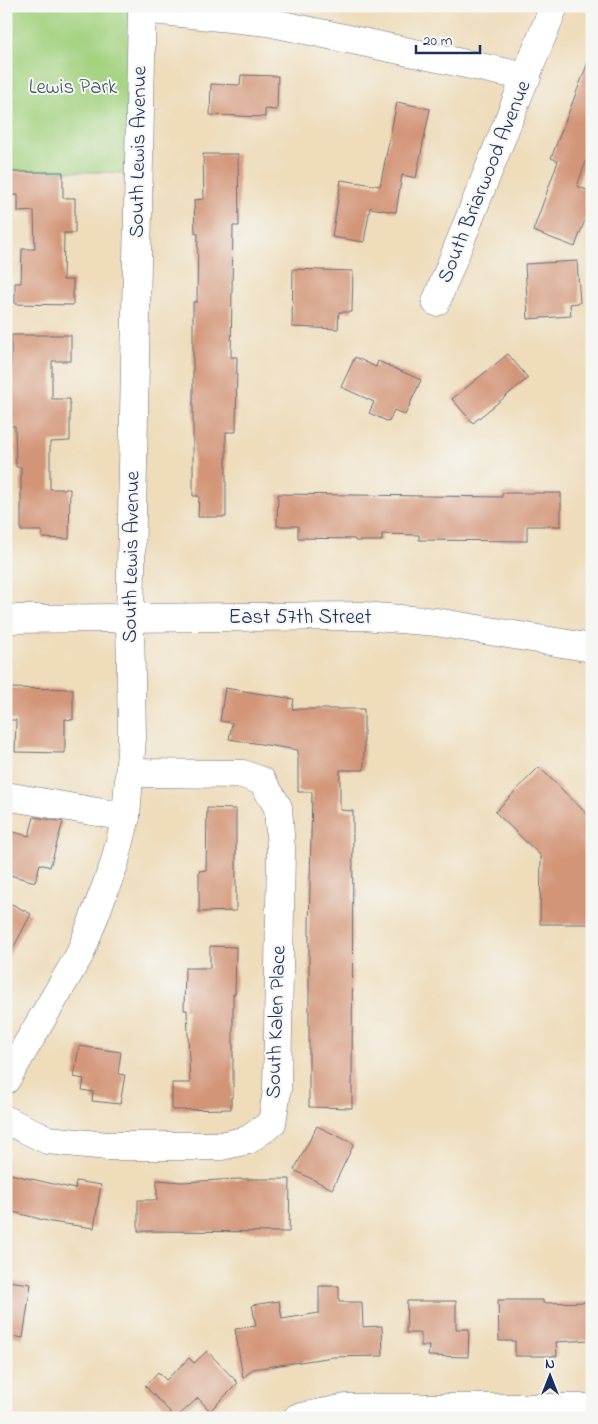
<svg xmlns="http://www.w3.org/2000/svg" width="598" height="1424" viewBox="0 0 598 1424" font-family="'Indie Flower',sans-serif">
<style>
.green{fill:#a3d280;stroke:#5f806f}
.building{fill:#d39578}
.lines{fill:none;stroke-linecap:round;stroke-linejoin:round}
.minor-casing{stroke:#656c7e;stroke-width:29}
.major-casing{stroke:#656c7e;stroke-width:29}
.minor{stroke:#fff;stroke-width:28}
.major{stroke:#fff;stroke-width:28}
.labels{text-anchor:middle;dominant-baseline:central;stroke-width:4;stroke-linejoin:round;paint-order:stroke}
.park-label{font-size:21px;fill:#3d5866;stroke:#f6f6f2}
.street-label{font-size:21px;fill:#1b2f5e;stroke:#f6f6f2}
</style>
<rect width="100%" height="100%" fill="#f6f6f2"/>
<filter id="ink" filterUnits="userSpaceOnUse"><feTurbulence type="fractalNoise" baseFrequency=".02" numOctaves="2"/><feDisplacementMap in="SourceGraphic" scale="10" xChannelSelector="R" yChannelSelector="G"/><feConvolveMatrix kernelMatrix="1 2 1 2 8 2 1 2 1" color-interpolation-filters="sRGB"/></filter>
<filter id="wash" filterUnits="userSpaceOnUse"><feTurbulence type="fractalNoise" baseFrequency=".0096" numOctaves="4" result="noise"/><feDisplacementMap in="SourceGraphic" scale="20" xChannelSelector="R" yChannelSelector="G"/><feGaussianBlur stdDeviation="1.12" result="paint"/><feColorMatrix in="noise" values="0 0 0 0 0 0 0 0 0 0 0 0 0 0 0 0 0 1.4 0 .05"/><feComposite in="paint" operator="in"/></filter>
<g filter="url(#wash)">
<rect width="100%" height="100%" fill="#eedcba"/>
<path class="green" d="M 6,6 L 142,6 L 139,173 L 6,170 Z"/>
<g id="blocks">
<g class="building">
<path d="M 590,57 L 592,145 L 577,186 L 592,192 L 592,201 L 575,247 L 533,231 L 558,161 L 551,158 Z"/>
<path d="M 241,75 L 278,76 L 277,110 L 265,109 L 265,117 L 210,115 L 211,84 L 240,85 Z"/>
<path d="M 397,102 L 430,109 L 416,178 L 402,175 L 396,212 L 370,208 L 364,242 L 332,237 L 341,180 L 380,186 Z"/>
<path d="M 203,154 L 238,154 L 239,226 L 233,226 L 231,357 L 237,357 L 236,432 L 226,432 L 226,517 L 198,517 L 199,496 L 193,496 L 193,302 L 197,302 L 198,233 L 195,233 L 194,200 L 204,199 Z"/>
<path d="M 6,172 L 63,172 L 63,198 L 75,198 L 75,233 L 64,233 L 63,280 L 73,280 L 73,305 L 15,304 L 15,283 L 21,283 L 22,249 L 35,249 L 34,211 L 18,212 L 18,195 L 6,195 Z"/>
<path d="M 577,261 L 580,303 L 570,304 L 571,316 L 528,319 L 525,264 Z"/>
<path d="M 293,269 L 353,271 L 352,312 L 339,312 L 338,329 L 292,327 Z"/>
<path d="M 11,335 L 71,335 L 71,361 L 52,361 L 52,399 L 70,399 L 70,441 L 50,442 L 50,489 L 70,489 L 69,539 L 42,538 L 42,531 L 21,531 L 21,467 L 16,467 L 15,426 L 6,426 L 6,406 L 11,406 Z"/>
<path d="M 508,354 L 528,378 L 473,423 L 452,399 Z"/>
<path d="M 355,357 L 376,367 L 378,361 L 421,380 L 405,415 L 394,410 L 389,422 L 369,413 L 374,402 L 341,387 Z"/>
<path d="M 502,493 L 561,493 L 561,526 L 527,526 L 527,541 L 419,540 L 419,535 L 382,534 L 382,541 L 355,541 L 355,539 L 298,538 L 298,526 L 277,526 L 278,494 L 502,497 Z"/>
<path d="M 8,688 L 73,689 L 73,720 L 65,719 L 65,753 L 15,752 L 16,720 L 7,720 Z"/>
<path d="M 225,688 L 294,699 L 292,709 L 364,709 L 364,770 L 340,770 L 340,810 L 353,811 L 352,1108 L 309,1107 L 309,928 L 312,792 L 298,792 L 298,750 L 229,739 L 232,723 L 220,721 Z"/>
<path d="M 539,767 L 592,819 L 592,924 L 540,924 L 541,856 L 495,812 Z"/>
<path d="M 207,808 L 236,809 L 236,911 L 199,912 L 199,871 L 206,870 Z"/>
<path d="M 34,817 L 63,822 L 50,867 L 40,864 L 35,882 L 6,874 L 6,830 L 29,836 Z"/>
<path d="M 6,901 L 31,914 L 6,962 Z"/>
<path d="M 210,946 L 236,947 L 235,994 L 233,994 L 233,1097 L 231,1097 L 231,1109 L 172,1110 L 172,1083 L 190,1083 L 187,1010 L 184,1010 L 185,968 L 210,968 Z"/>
<path d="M 79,1046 L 121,1052 L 118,1074 L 125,1075 L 120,1104 L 92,1101 L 93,1092 L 82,1090 L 84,1079 L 74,1077 Z"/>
<path d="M 317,1126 L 354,1144 L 332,1189 L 294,1170 Z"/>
<path d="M 6,1173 L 75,1189 L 76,1181 L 101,1185 L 94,1228 L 51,1222 L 6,1210 Z"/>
<path d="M 238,1179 L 290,1179 L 289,1232 L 138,1231 L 138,1200 L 157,1200 L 157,1180 L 182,1182 Z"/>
<path d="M 6,1281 L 31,1284 L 23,1338 L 6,1335 Z"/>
<path d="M 319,1286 L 339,1286 L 339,1302 L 362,1302 L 363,1327 L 382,1326 L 383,1356 L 333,1357 L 253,1369 L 243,1378 L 235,1329 L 256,1326 L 252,1305 L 279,1301 L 282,1319 L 319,1313 Z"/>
<path d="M 498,1300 L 543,1300 L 543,1303 L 592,1302 L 592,1340 L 556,1342 L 557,1356 L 515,1356 L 515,1341 L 499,1341 Z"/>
<path d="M 407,1301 L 456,1301 L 456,1329 L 469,1329 L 468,1357 L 428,1356 L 429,1346 L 421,1346 L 421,1333 L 406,1333 Z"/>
<path d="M 207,1351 L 238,1383 L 210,1411 L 198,1398 L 176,1418 L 145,1386 L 158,1372 L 166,1380 L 189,1358 L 194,1363 Z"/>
</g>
</g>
</g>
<g filter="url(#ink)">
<use href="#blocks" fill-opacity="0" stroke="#656c7e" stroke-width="1"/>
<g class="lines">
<g class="minor-casing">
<g id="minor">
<path d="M 142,9 L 268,22 L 527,77"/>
<path d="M 436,302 L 554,6"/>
<path d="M 6,796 L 126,817"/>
<path d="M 6,1080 L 80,954 L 114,865 L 126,817 L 132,738 L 130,619 L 142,6"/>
<path d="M 6,1120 L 48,1140 L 107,1146 L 221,1146 L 248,1140 L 272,1123 L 277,1090 L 281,849 L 278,807 L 262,781 L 243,774 L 131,773"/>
<path d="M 297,1418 L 346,1408 L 592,1408"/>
</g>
</g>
<g class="major-casing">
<path id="major" d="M 6,619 L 363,616 L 436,622 L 592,648"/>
</g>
<use href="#minor" class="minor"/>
<use href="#major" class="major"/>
</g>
</g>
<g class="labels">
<g class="park-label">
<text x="73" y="88">Lewis Park</text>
</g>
<g class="street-label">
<text transform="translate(139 152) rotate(-89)">South Lewis Avenue</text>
<text transform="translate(485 182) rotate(-68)">South Briarwood Avenue</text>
<text transform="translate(132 557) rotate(-89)">South Lewis Avenue</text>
<text x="300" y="618">East 57th Street</text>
<text transform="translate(277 1022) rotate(-88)">South Kalen Place</text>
</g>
</g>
<rect width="598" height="1424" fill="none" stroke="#f6f6f2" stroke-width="25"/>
<g transform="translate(550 1376)" stroke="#f6f6f2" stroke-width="4" paint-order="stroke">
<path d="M0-4L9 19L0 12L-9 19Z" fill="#1b2f5e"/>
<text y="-8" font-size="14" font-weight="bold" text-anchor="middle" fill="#1b2f5e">N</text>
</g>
<path d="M416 45v8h64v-8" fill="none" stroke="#1b2f5e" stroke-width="2.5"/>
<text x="423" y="45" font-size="15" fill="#1b2f5e" stroke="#f6f6f2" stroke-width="4" paint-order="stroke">20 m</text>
</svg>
